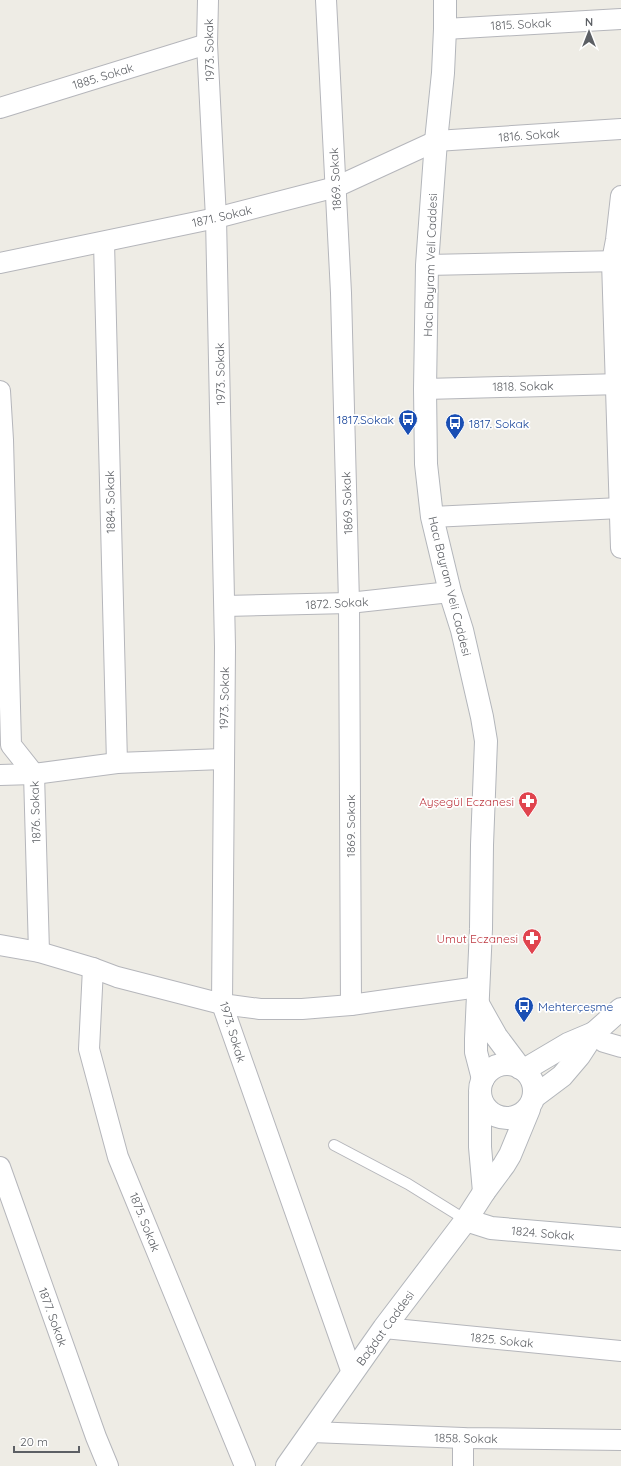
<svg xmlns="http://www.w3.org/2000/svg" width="621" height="1466" viewBox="0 0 621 1466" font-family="Quicksand,sans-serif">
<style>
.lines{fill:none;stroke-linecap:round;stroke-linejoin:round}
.lane-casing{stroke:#b5b6bb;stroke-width:12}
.street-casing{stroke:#b5b6bb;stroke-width:22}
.secondary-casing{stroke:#b3b6bb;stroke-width:24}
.lane{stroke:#fff;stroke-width:10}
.street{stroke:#fff;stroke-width:20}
.secondary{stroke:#fff;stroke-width:22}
.labels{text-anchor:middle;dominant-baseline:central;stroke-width:3.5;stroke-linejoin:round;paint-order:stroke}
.street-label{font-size:12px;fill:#5c5f64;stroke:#fff}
.transit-label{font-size:12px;fill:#164399;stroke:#fff;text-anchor:start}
.health-label{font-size:12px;fill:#be3a42;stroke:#fff;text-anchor:end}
</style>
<rect width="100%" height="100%" fill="#eeece5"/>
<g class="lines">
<g class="lane-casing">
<path id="lane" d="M 334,1145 L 408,1184 L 466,1220"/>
</g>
<g class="street-casing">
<g id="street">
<path d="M 208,0 L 207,44 L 216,218 L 225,647 L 222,1004 L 352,1373"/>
<path d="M 326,0 L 341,293 L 349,603 L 351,1005"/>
<path d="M 445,29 L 621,19"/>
<path d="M 0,108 L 207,44"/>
<path d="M 621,196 L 616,240 L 612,261 L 621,548"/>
<path d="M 104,242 L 117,763"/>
<path d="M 0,263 L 216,218 L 336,187 L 436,141 L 621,129"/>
<path d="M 427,265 L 621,261"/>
<path d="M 425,389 L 621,384"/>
<path d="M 0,391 L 3,440 L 11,745 L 34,774 L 39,952"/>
<path d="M 432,517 L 621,508"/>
<path d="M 225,606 L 349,603 L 450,592"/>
<path d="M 0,775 L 34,774 L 117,763 L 223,759"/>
<path d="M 0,945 L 39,952 L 93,968 L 117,977 L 222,1004 L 260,1009 L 302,1009 L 351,1005 L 478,987"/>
<path d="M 93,968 L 89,1049 L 118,1157 L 245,1466"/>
<path d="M 594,1033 L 604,1042 L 621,1047"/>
<path d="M 0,1167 L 96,1437 L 108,1466"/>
<path d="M 384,1328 L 621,1351"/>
<path d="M 312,1432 L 463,1438 L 621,1440"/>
<path d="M 463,1438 L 463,1466"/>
</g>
</g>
<g class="secondary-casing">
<g id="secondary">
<path d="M 445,0 L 445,29 L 443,73 L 436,141 L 427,265 L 425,389 L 426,464 L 432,517 L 450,592 L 462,630 L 482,717 L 486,741 L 482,845 L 481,929 L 476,1039 L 476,1052 L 483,1079"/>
<path d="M 478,1004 L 496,1036 L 520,1068"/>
<circle cx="507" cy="1091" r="27"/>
<path d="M 524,1070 L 568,1044 L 594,1033"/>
<path d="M 480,1096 L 480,1147 L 484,1192"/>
<path d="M 534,1097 L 562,1076 L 579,1056 L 594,1033 L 621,1009"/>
<path d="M 466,1220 L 491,1228 L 621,1239"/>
<path d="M 287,1466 L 384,1328 L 466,1220 L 484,1192 L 504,1165 L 510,1155 L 529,1109"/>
</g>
</g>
<use href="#lane" class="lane"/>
<use href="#street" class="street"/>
<use href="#secondary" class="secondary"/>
</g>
<defs>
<g id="bus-pin" transform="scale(1)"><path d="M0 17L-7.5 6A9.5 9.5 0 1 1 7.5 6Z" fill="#1a4fb4" stroke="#fff"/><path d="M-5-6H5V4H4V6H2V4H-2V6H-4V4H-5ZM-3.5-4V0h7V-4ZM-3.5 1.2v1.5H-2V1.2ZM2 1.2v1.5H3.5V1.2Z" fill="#fff"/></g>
<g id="pharmacy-pin" transform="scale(1)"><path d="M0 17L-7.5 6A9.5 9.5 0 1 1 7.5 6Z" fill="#e0444e" stroke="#fff"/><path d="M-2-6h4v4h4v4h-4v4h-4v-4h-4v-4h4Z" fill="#fff"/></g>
</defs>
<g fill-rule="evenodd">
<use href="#bus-pin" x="408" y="419"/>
<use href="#bus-pin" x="455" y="423"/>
<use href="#pharmacy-pin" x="528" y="801"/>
<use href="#pharmacy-pin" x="532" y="938"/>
<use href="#bus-pin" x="524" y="1006"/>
</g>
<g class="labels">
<g class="street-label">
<text transform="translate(521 24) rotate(-3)">1815. Sokak</text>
<text transform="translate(209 50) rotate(-91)">1973. Sokak</text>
<text transform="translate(103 76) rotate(-17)">1885. Sokak</text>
<text transform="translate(529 135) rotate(-4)">1816. Sokak</text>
<text transform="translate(335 179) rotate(-93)">1869. Sokak</text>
<text transform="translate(222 216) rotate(-13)">1871. Sokak</text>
<text transform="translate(430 265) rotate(-88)">Hacı Bayram Veli Caddesi</text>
<text transform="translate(220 374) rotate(-91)">1973. Sokak</text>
<text transform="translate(523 386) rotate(-1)">1818. Sokak</text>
<text transform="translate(110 502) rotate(-91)">1884. Sokak</text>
<text transform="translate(347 503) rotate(-92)">1869. Sokak</text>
<text transform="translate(450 586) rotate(76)">Hacı Bayram Veli Caddesi</text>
<text transform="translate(337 603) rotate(-3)">1872. Sokak</text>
<text transform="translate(224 698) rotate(-89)">1973. Sokak</text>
<text transform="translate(35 812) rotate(-92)">1876. Sokak</text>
<text transform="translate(350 826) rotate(-90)">1869. Sokak</text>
<text transform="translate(233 1032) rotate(73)">1973. Sokak</text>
<text transform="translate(145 1222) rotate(68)">1875. Sokak</text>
<text transform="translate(543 1233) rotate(5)">1824. Sokak</text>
<text transform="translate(53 1317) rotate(70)">1877. Sokak</text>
<text transform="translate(385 1328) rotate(-54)">Bağdat Caddesi</text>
<text transform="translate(502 1340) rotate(6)">1825. Sokak</text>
<text transform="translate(466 1438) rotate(1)">1858. Sokak</text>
</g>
<g class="transit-label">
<text x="394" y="419" text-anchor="end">1817.Sokak</text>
<text x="469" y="423">1817. Sokak</text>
<text x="538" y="1006">Mehterçeşme</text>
</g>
<g class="health-label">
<text x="514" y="801">Ayşegül Eczanesi</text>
<text x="518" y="938">Umut Eczanesi</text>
</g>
</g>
<g transform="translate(589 32)" stroke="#ffffff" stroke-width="3" paint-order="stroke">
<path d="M0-3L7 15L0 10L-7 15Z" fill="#5c5f64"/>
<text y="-6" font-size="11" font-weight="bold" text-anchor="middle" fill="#5c5f64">N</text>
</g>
<path d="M14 1446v6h65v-6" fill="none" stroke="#5c5f64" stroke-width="2"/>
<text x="20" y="1446" font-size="12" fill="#5c5f64" stroke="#ffffff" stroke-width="3" paint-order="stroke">20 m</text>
</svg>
